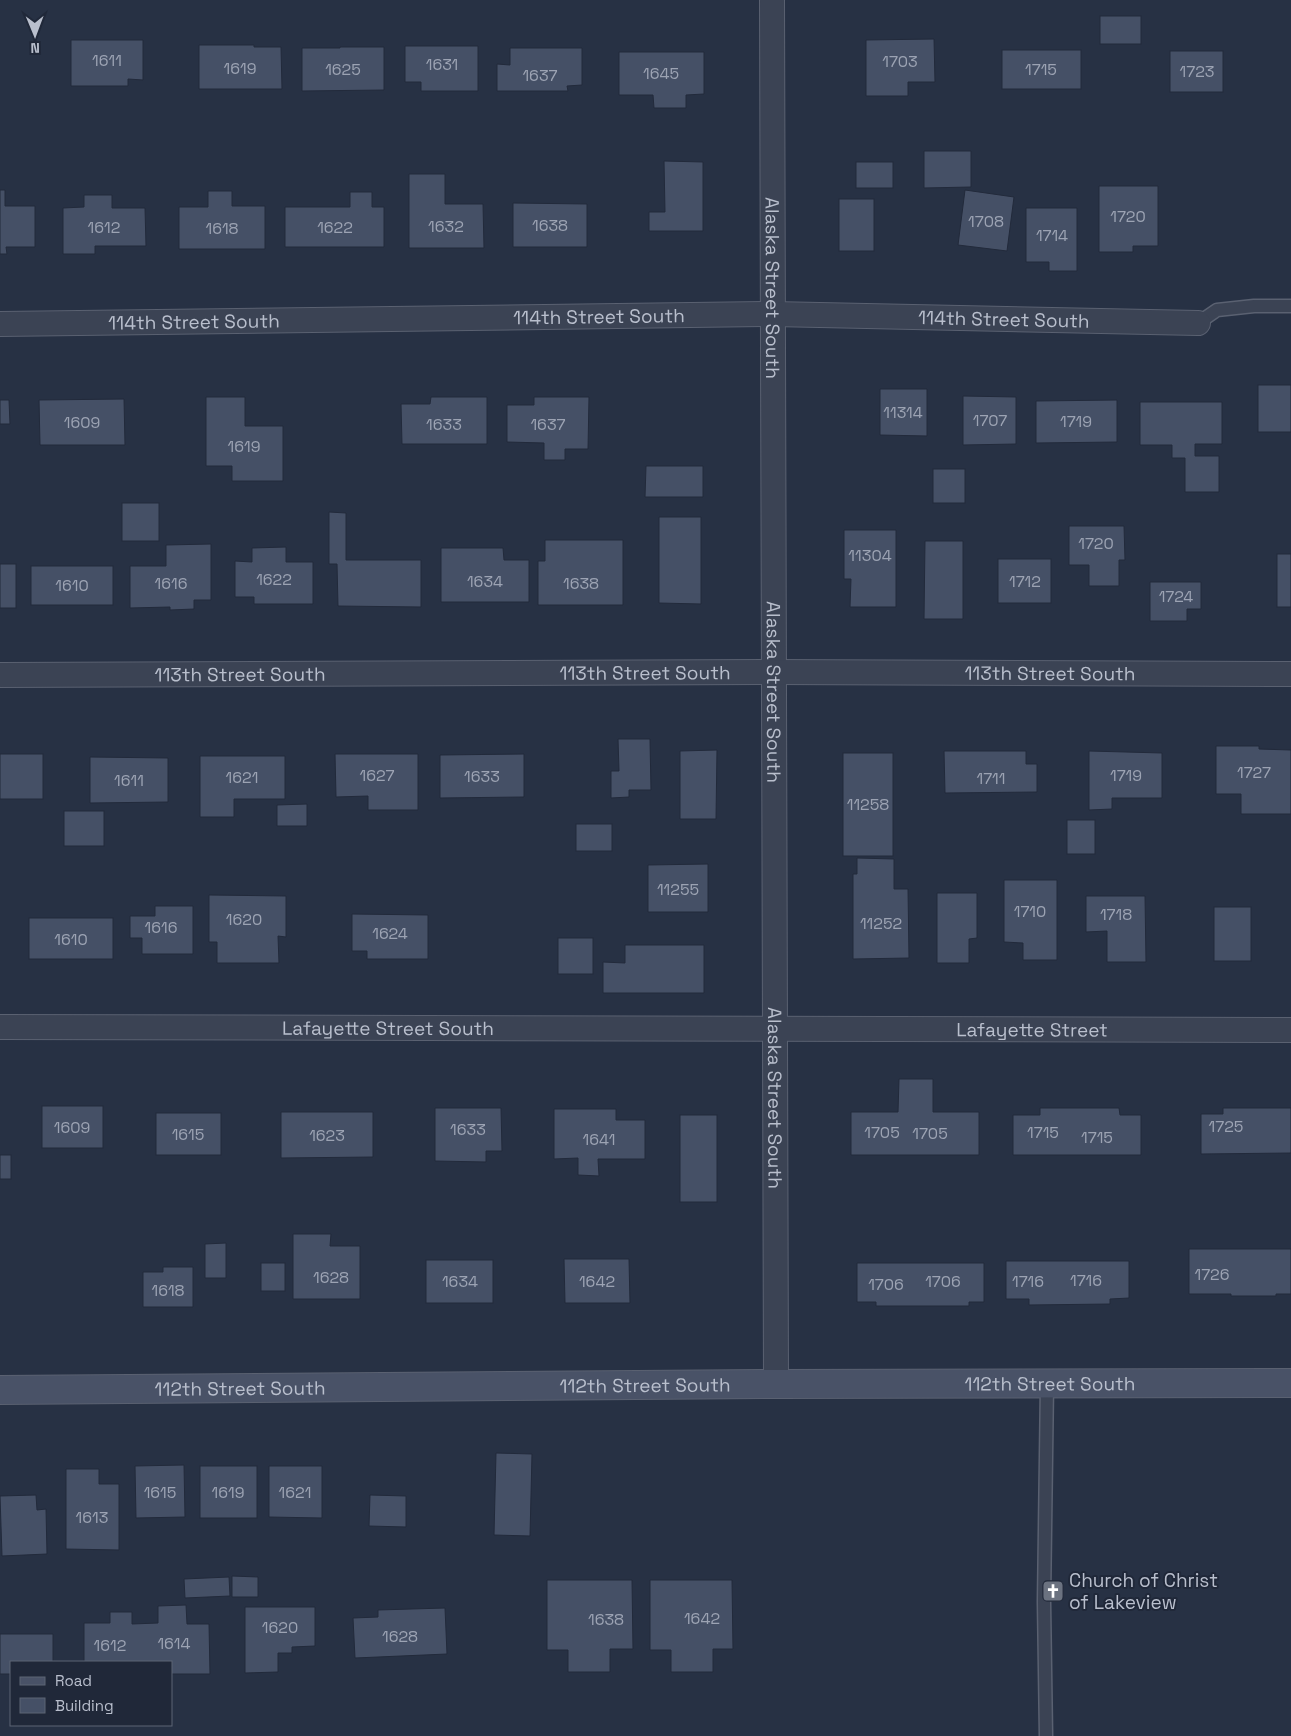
<svg xmlns="http://www.w3.org/2000/svg" width="1291" height="1736" viewBox="0 0 1291 1736" font-family="'Space Grotesk',sans-serif">
<style>
.building{fill:#455066;stroke:#222a3b}
.lines{fill:none;stroke-linecap:round;stroke-linejoin:round}
.service-casing{stroke:#5a6171;stroke-width:15}
.minor-casing{stroke:#5a6171;stroke-width:26}
.secondary-casing{stroke:#5a6171;stroke-width:30}
.service{stroke:#3b4354;stroke-width:12}
.minor{stroke:#3b4354;stroke-width:24}
.secondary{stroke:#495267;stroke-width:28}
.labels{text-anchor:middle;dominant-baseline:central;stroke-width:4;stroke-linejoin:round;paint-order:stroke}
.number-label{font-size:16px;fill:#9ca3b3}
.street-label{font-size:19px;fill:#b9bfcd;stroke:#202839}
.poi-label{font-size:19px;fill:#b9bfcd;stroke:#202839;text-anchor:start}
</style>
<rect width="100%" height="100%" fill="#273144"/>
<g class="building">
<rect x="1100" y="16" width="41" height="28"/>
<path d="M 934,39 L 935,82 L 908,82 L 908,96 L 866,96 L 866,40 Z"/>
<path d="M 71,40 L 143,40 L 143,80 L 128,79 L 128,86 L 71,86 Z"/>
<path d="M 199,45 L 254,45 L 254,47 L 281,47 L 282,89 L 199,89 Z"/>
<path d="M 405,46 L 478,46 L 478,91 L 421,91 L 421,82 L 405,82 Z"/>
<path d="M 340,47 L 384,47 L 384,90 L 302,91 L 302,48 L 340,48 Z"/>
<path d="M 510,48 L 582,48 L 582,85 L 567,86 L 568,91 L 497,91 L 497,64 L 510,65 Z"/>
<rect x="1002" y="50" width="79" height="39"/>
<rect x="1170" y="51" width="53" height="41"/>
<path d="M 619,52 L 704,52 L 704,94 L 686,95 L 686,108 L 654,108 L 653,95 L 619,95 Z"/>
<path d="M 924,151 L 971,151 L 971,187 L 924,188 Z"/>
<path d="M 664,161 L 703,162 L 703,231 L 649,231 L 649,212 L 665,212 Z"/>
<rect x="856" y="162" width="37" height="26"/>
<path d="M 409,174 L 445,174 L 445,204 L 483,204 L 484,248 L 409,248 Z"/>
<path d="M 1099,186 L 1158,186 L 1158,246 L 1133,246 L 1133,252 L 1099,252 Z"/>
<path d="M 0,190 L 5,190 L 5,206 L 35,206 L 35,247 L 6,247 L 7,254 L 0,254 Z"/>
<path d="M 965,190 L 1014,197 L 1007,251 L 958,245 Z"/>
<path d="M 208,191 L 232,191 L 232,206 L 265,206 L 265,249 L 179,249 L 179,207 L 208,207 Z"/>
<path d="M 350,192 L 372,192 L 372,207 L 384,207 L 384,247 L 285,247 L 285,207 L 350,207 Z"/>
<path d="M 84,195 L 112,195 L 112,208 L 145,208 L 146,246 L 95,246 L 95,254 L 63,254 L 63,208 L 84,207 Z"/>
<rect x="839" y="199" width="35" height="52"/>
<path d="M 513,203 L 587,204 L 587,247 L 513,247 Z"/>
<path d="M 1026,208 L 1077,208 L 1077,271 L 1049,271 L 1049,262 L 1026,262 Z"/>
<rect x="1258" y="385" width="33" height="47"/>
<path d="M 880,389 L 927,389 L 927,436 L 880,435 Z"/>
<path d="M 963,396 L 1016,397 L 1016,444 L 963,445 Z"/>
<path d="M 206,397 L 245,397 L 245,426 L 283,426 L 283,481 L 232,481 L 232,466 L 206,466 Z"/>
<path d="M 431,397 L 487,397 L 487,444 L 402,444 L 401,404 L 430,404 Z"/>
<path d="M 534,397 L 589,397 L 588,449 L 565,449 L 565,460 L 544,460 L 544,443 L 507,442 L 507,405 L 534,405 Z"/>
<path d="M 124,399 L 125,445 L 40,445 L 39,400 Z"/>
<path d="M 0,400 L 9,400 L 10,424 L 0,424 Z"/>
<path d="M 1117,400 L 1117,442 L 1036,443 L 1036,401 Z"/>
<path d="M 1140,402 L 1222,402 L 1222,444 L 1195,444 L 1195,456 L 1219,456 L 1219,492 L 1185,492 L 1185,458 L 1172,458 L 1172,445 L 1140,445 Z"/>
<path d="M 646,466 L 703,466 L 703,497 L 645,497 Z"/>
<rect x="933" y="469" width="32" height="34"/>
<rect x="122" y="503" width="37" height="38"/>
<path d="M 329,512 L 346,513 L 346,560 L 421,560 L 421,607 L 338,606 L 337,564 L 329,564 Z"/>
<path d="M 659,517 L 701,517 L 701,604 L 659,603 Z"/>
<path d="M 1069,526 L 1124,526 L 1125,560 L 1119,560 L 1119,586 L 1089,586 L 1089,565 L 1069,565 Z"/>
<path d="M 844,530 L 896,530 L 896,607 L 850,607 L 851,579 L 844,579 Z"/>
<path d="M 545,540 L 623,540 L 623,605 L 538,605 L 538,561 L 545,561 Z"/>
<path d="M 925,541 L 963,541 L 963,619 L 924,619 Z"/>
<path d="M 211,544 L 211,600 L 194,600 L 194,609 L 170,610 L 170,607 L 130,608 L 130,566 L 166,566 L 166,545 Z"/>
<path d="M 286,547 L 286,562 L 313,562 L 313,604 L 254,604 L 254,597 L 235,597 L 235,561 L 252,562 L 252,548 Z"/>
<path d="M 441,548 L 503,548 L 504,560 L 529,560 L 529,602 L 441,602 Z"/>
<rect x="1277" y="554" width="14" height="53"/>
<rect x="998" y="559" width="53" height="44"/>
<rect x="0" y="564" width="16" height="44"/>
<rect x="31" y="566" width="82" height="39"/>
<path d="M 1150,582 L 1201,582 L 1201,609 L 1187,609 L 1187,621 L 1150,621 Z"/>
<path d="M 618,739 L 650,739 L 651,790 L 629,790 L 629,797 L 611,798 L 611,771 L 619,771 Z"/>
<path d="M 1216,746 L 1259,746 L 1259,749 L 1291,750 L 1291,814 L 1241,814 L 1241,794 L 1216,794 Z"/>
<path d="M 717,750 L 716,819 L 680,819 L 680,751 Z"/>
<path d="M 944,751 L 1026,751 L 1026,764 L 1037,764 L 1037,792 L 945,793 Z"/>
<path d="M 1089,751 L 1162,753 L 1162,798 L 1112,798 L 1112,809 L 1089,810 Z"/>
<rect x="843" y="753" width="50" height="103"/>
<rect x="0" y="754" width="43" height="45"/>
<path d="M 335,754 L 418,754 L 418,810 L 368,810 L 368,796 L 336,797 Z"/>
<path d="M 524,754 L 524,797 L 440,798 L 440,755 Z"/>
<path d="M 200,756 L 285,756 L 285,799 L 234,799 L 234,817 L 200,817 Z"/>
<path d="M 90,757 L 168,758 L 168,802 L 90,803 Z"/>
<path d="M 307,804 L 307,826 L 277,826 L 277,805 Z"/>
<rect x="64" y="811" width="40" height="35"/>
<rect x="1067" y="820" width="28" height="34"/>
<rect x="576" y="824" width="36" height="27"/>
<path d="M 857,858 L 894,859 L 894,889 L 908,889 L 909,958 L 853,959 L 853,874 L 857,874 Z"/>
<path d="M 708,864 L 708,912 L 648,912 L 648,865 Z"/>
<path d="M 1004,880 L 1057,880 L 1057,960 L 1023,960 L 1023,943 L 1004,942 Z"/>
<path d="M 937,893 L 977,893 L 977,938 L 969,939 L 969,963 L 937,963 Z"/>
<path d="M 209,895 L 286,896 L 286,937 L 278,936 L 279,963 L 217,963 L 217,942 L 209,942 Z"/>
<path d="M 1086,896 L 1145,896 L 1146,962 L 1107,962 L 1107,931 L 1086,932 Z"/>
<path d="M 155,906 L 193,906 L 193,954 L 142,954 L 142,938 L 130,938 L 130,916 L 155,916 Z"/>
<rect x="1214" y="907" width="37" height="54"/>
<path d="M 352,914 L 428,915 L 428,959 L 367,959 L 367,951 L 352,951 Z"/>
<rect x="29" y="918" width="84" height="41"/>
<rect x="558" y="938" width="35" height="36"/>
<path d="M 625,945 L 704,945 L 704,993 L 603,993 L 603,962 L 625,963 Z"/>
<path d="M 899,1079 L 933,1079 L 933,1112 L 979,1112 L 979,1155 L 851,1155 L 851,1112 L 898,1112 Z"/>
<rect x="42" y="1106" width="61" height="42"/>
<path d="M 435,1108 L 501,1108 L 502,1151 L 486,1151 L 486,1162 L 435,1161 Z"/>
<path d="M 1040,1108 L 1119,1108 L 1120,1115 L 1141,1115 L 1141,1155 L 1013,1155 L 1013,1115 L 1040,1115 Z"/>
<path d="M 1223,1108 L 1291,1108 L 1291,1153 L 1201,1154 L 1201,1114 L 1223,1114 Z"/>
<path d="M 554,1109 L 616,1109 L 616,1120 L 645,1120 L 645,1159 L 598,1159 L 599,1176 L 578,1175 L 578,1158 L 554,1159 Z"/>
<path d="M 281,1112 L 373,1112 L 373,1157 L 281,1158 Z"/>
<rect x="156" y="1113" width="65" height="42"/>
<rect x="680" y="1115" width="37" height="87"/>
<rect x="0" y="1155" width="11" height="24"/>
<path d="M 293,1234 L 331,1234 L 330,1246 L 360,1246 L 360,1299 L 293,1299 Z"/>
<path d="M 226,1243 L 226,1278 L 205,1278 L 205,1244 Z"/>
<path d="M 1189,1249 L 1291,1249 L 1291,1294 L 1276,1294 L 1276,1296 L 1231,1296 L 1231,1294 L 1189,1294 Z"/>
<path d="M 564,1259 L 629,1259 L 630,1303 L 565,1303 Z"/>
<rect x="426" y="1260" width="67" height="43"/>
<path d="M 1006,1261 L 1129,1261 L 1129,1298 L 1110,1299 L 1110,1304 L 1029,1305 L 1029,1299 L 1006,1299 Z"/>
<rect x="261" y="1263" width="24" height="28"/>
<path d="M 857,1263 L 984,1263 L 984,1302 L 969,1302 L 969,1306 L 876,1306 L 876,1302 L 857,1302 Z"/>
<path d="M 163,1267 L 193,1267 L 193,1307 L 143,1307 L 143,1272 L 163,1272 Z"/>
<path d="M 496,1453 L 532,1454 L 530,1536 L 494,1535 Z"/>
<path d="M 184,1465 L 185,1517 L 136,1518 L 135,1466 Z"/>
<rect x="200" y="1466" width="57" height="52"/>
<path d="M 269,1466 L 322,1466 L 322,1518 L 269,1517 Z"/>
<path d="M 66,1469 L 99,1469 L 99,1484 L 119,1484 L 119,1550 L 66,1549 Z"/>
<path d="M 36,1495 L 37,1510 L 46,1509 L 47,1554 L 2,1556 L 0,1496 Z"/>
<path d="M 370,1495 L 406,1496 L 406,1527 L 369,1526 Z"/>
<path d="M 232,1576 L 258,1577 L 258,1597 L 232,1597 Z"/>
<path d="M 229,1577 L 230,1596 L 185,1598 L 184,1579 Z"/>
<path d="M 547,1580 L 632,1580 L 633,1649 L 610,1649 L 610,1672 L 568,1672 L 568,1650 L 547,1650 Z"/>
<path d="M 650,1580 L 732,1580 L 733,1649 L 713,1649 L 713,1672 L 671,1672 L 671,1650 L 650,1650 Z"/>
<path d="M 186,1605 L 187,1624 L 209,1624 L 210,1674 L 171,1674 L 171,1662 L 84,1662 L 84,1623 L 110,1623 L 110,1612 L 132,1612 L 132,1624 L 158,1623 L 158,1606 Z"/>
<path d="M 245,1607 L 315,1607 L 315,1646 L 292,1647 L 292,1653 L 278,1653 L 278,1672 L 245,1673 Z"/>
<path d="M 445,1608 L 447,1654 L 355,1658 L 353,1618 L 378,1617 L 378,1610 Z"/>
<path d="M 0,1634 L 53,1634 L 53,1662 L 11,1662 L 11,1674 L 0,1674 Z"/>
</g>
<g class="lines">
<g class="service-casing">
<g id="service">
<path d="M 1198,323 L 1217,310 L 1254,306 L 1291,306"/>
<path d="M 1046,1736 L 1044,1602 L 1047,1384"/>
</g>
</g>
<g class="minor-casing">
<g id="minor">
<path id="s1" d="M 772,0 L 776,1384"/>
<path id="s2" d="M 0,324 L 773,314 L 1198,323"/>
<path id="s3" d="M 0,675 L 774,672 L 1291,674"/>
<path id="s4" d="M 0,1027 L 1291,1030"/>
</g>
</g>
<g class="secondary-casing">
<g id="secondary">
<path id="s5" d="M 0,1390 L 776,1384 L 1291,1383"/>
</g>
</g>
<use href="#service" class="service"/>
<use href="#minor" class="minor"/>
<use href="#secondary" class="secondary"/>
</g>
<defs>
<g id="church-square" transform="scale(1.125)"><rect x="-9" y="-9" width="18" height="18" rx="4" fill="#6b7280" stroke="#202839"/><path d="M-1.2-6h2.4v3.5h3.3v2.4h-3.3V6h-2.4V-.1h-3.3v-2.4h3.3Z" fill="#fff"/></g>
</defs>
<g fill-rule="evenodd">
<use href="#church-square" x="1053" y="1591"/>
</g>
<g class="labels">
<g class="number-label">
<text x="107" y="60">1611</text>
<text x="900" y="61">1703</text>
<text x="442" y="64">1631</text>
<text x="240" y="68">1619</text>
<text x="343" y="69">1625</text>
<text x="1041" y="69">1715</text>
<text x="1197" y="71">1723</text>
<text x="661" y="73">1645</text>
<text x="540" y="75">1637</text>
<text x="1128" y="216">1720</text>
<text x="986" y="221">1708</text>
<text x="550" y="225">1638</text>
<text x="446" y="226">1632</text>
<text x="104" y="227">1612</text>
<text x="335" y="227">1622</text>
<text x="222" y="228">1618</text>
<text x="1052" y="235">1714</text>
<text x="903" y="412">11314</text>
<text x="990" y="420">1707</text>
<text x="1076" y="421">1719</text>
<text x="82" y="422">1609</text>
<text x="444" y="424">1633</text>
<text x="548" y="424">1637</text>
<text x="244" y="446">1619</text>
<text x="1096" y="543">1720</text>
<text x="870" y="555">11304</text>
<text x="274" y="579">1622</text>
<text x="485" y="581">1634</text>
<text x="1025" y="581">1712</text>
<text x="171" y="583">1616</text>
<text x="581" y="583">1638</text>
<text x="72" y="585">1610</text>
<text x="1176" y="596">1724</text>
<text x="1254" y="772">1727</text>
<text x="377" y="775">1627</text>
<text x="1126" y="775">1719</text>
<text x="482" y="776">1633</text>
<text x="242" y="777">1621</text>
<text x="991" y="778">1711</text>
<text x="129" y="780">1611</text>
<text x="868" y="804">11258</text>
<text x="678" y="889">11255</text>
<text x="1030" y="911">1710</text>
<text x="1116" y="914">1718</text>
<text x="244" y="919">1620</text>
<text x="881" y="923">11252</text>
<text x="161" y="927">1616</text>
<text x="390" y="933">1624</text>
<text x="71" y="939">1610</text>
<text x="1226" y="1126">1725</text>
<text x="72" y="1127">1609</text>
<text x="468" y="1129">1633</text>
<text x="882" y="1132">1705</text>
<text x="1043" y="1132">1715</text>
<text x="930" y="1133">1705</text>
<text x="188" y="1134">1615</text>
<text x="327" y="1135">1623</text>
<text x="1097" y="1137">1715</text>
<text x="599" y="1139">1641</text>
<text x="1212" y="1274">1726</text>
<text x="331" y="1277">1628</text>
<text x="1086" y="1280">1716</text>
<text x="460" y="1281">1634</text>
<text x="597" y="1281">1642</text>
<text x="943" y="1281">1706</text>
<text x="1028" y="1281">1716</text>
<text x="886" y="1284">1706</text>
<text x="168" y="1290">1618</text>
<text x="160" y="1492">1615</text>
<text x="228" y="1492">1619</text>
<text x="295" y="1492">1621</text>
<text x="92" y="1517">1613</text>
<text x="702" y="1618">1642</text>
<text x="606" y="1619">1638</text>
<text x="280" y="1627">1620</text>
<text x="400" y="1636">1628</text>
<text x="174" y="1643">1614</text>
<text x="110" y="1645">1612</text>
</g>
<g class="street-label">
<text stroke="none"><textPath href="#s1" startOffset="288">Alaska Street South</textPath></text>
<text stroke="none"><textPath href="#s2" startOffset="599">114th Street South</textPath></text>
<text stroke="none"><textPath href="#s2" startOffset="1004">114th Street South</textPath></text>
<text stroke="none"><textPath href="#s2" startOffset="194">114th Street South</textPath></text>
<text stroke="none"><textPath href="#s3" startOffset="645">113th Street South</textPath></text>
<text stroke="none"><textPath href="#s3" startOffset="1050">113th Street South</textPath></text>
<text stroke="none"><textPath href="#s3" startOffset="240">113th Street South</textPath></text>
<text stroke="none"><textPath href="#s1" startOffset="692">Alaska Street South</textPath></text>
<text stroke="none"><textPath href="#s4" startOffset="388">Lafayette Street South</textPath></text>
<text stroke="none"><textPath href="#s4" startOffset="1032">Lafayette Street</textPath></text>
<text stroke="none"><textPath href="#s1" startOffset="1098">Alaska Street South</textPath></text>
<text stroke="none"><textPath href="#s5" startOffset="1050">112th Street South</textPath></text>
<text stroke="none"><textPath href="#s5" startOffset="645">112th Street South</textPath></text>
<text stroke="none"><textPath href="#s5" startOffset="240">112th Street South</textPath></text>
</g>
<g class="poi-label">
<text x="1069" y="1580">Church of Christ<tspan x="1069" dy="22">of Lakeview</tspan></text>
</g>
</g>
<rect x="10" y="1661" width="162" height="65" fill="#202839" stroke="#5d6474"/>
<rect x="20" y="1677" width="25" height="8" fill="#495267" stroke="#5d6474"/>
<text x="55" y="1686" font-size="15" fill="#b9bfcd">Road</text>
<rect x="20" y="1698" width="25" height="15" fill="#455066" stroke="#5d6474"/>
<text x="55" y="1711" font-size="15" fill="#b9bfcd">Building</text>
<g transform="translate(35 35) rotate(179)" stroke="#202839" stroke-width="4" paint-order="stroke">
<path d="M0-4L9 19L0 12L-9 19Z" fill="#b9bfcd"/>
<text y="-8" font-size="14" font-weight="bold" text-anchor="middle" fill="#b9bfcd">N</text>
</g>
</svg>
